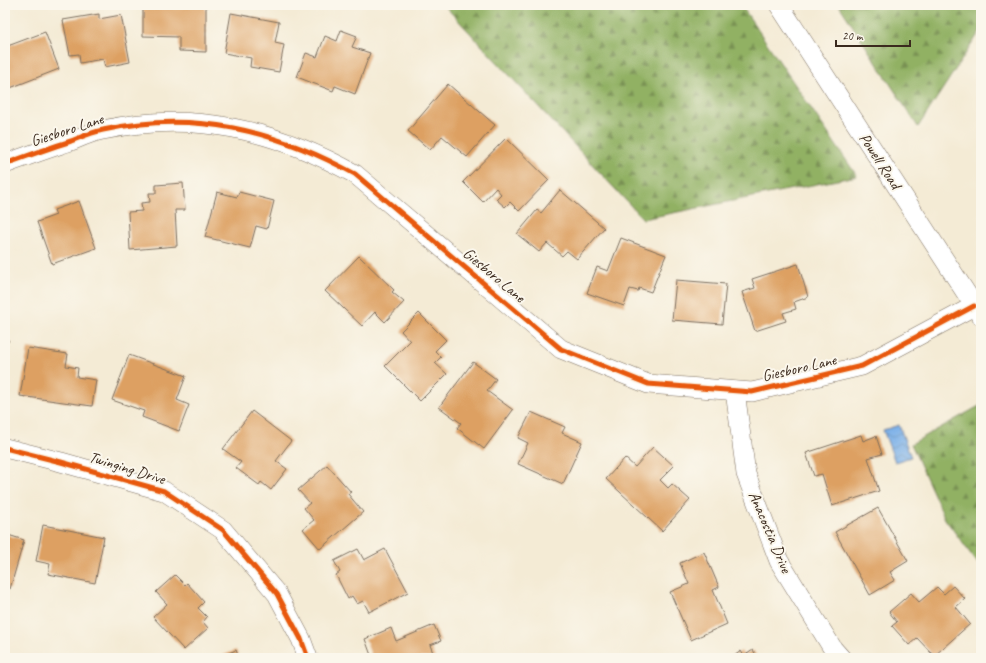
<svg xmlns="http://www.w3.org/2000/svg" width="986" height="663" viewBox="0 0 986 663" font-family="Caveat,sans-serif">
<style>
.forest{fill:url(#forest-firs);stroke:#666e41}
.water{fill:url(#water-waves);stroke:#5a6c83}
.building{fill:#dda062}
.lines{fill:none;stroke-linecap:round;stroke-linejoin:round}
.street-casing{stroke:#7c6e5e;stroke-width:20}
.street{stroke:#fff;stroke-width:19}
.cycleway-casing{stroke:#fbf7ec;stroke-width:8}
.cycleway{stroke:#e8590c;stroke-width:5}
.labels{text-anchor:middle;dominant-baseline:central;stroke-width:4;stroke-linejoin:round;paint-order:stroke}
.street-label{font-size:16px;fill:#3b2a1e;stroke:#fbf7ec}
</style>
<defs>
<pattern id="forest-firs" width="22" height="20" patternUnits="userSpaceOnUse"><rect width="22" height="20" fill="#91b164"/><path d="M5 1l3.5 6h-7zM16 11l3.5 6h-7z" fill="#789052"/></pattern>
<pattern id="water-waves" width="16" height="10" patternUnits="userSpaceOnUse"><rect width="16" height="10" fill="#79afe8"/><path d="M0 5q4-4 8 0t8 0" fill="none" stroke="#648fbb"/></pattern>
</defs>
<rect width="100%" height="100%" fill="#fbf7ec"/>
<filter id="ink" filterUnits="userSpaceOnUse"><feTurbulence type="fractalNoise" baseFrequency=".025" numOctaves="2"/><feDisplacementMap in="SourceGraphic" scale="8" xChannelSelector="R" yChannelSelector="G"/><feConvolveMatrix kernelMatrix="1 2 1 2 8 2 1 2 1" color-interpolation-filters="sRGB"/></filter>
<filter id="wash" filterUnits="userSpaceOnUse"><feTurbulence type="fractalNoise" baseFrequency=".012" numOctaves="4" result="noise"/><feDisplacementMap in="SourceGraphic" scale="16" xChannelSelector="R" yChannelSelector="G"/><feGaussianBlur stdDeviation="0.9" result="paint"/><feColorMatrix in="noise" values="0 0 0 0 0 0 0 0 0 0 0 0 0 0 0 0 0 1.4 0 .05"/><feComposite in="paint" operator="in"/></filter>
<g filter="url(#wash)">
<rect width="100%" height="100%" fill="#f4ebd5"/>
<g class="forest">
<path d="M 444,5 L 741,5 L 857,176 L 643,219 Z"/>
<path d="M 839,5 L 981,5 L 981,30 L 918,127 Z"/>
<path d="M 981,405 L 981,568 L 945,519 L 911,444 Z"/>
</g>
<path class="water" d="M 899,425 L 911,457 L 895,462 L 883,430 Z"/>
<g id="blocks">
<g class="building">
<path d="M 143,5 L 206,5 L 206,52 L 179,51 L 179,37 L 143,36 Z"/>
<path d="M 231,13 L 279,22 L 275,43 L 284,45 L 279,72 L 250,67 L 251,58 L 224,53 Z"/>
<path d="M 99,14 L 99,19 L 121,15 L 130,62 L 105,67 L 103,59 L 80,63 L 79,54 L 70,55 L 63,20 Z"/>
<path d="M 341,30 L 357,36 L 352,47 L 370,53 L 355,94 L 335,86 L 333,91 L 297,77 L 306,53 L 317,57 L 325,36 L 337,41 Z"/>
<path d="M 45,32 L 59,69 L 5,90 L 5,47 Z"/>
<path d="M 448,84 L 495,125 L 467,157 L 442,136 L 430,150 L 408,131 Z"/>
<path d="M 506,138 L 549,180 L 519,211 L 510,202 L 505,207 L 496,199 L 501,194 L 496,188 L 483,202 L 463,182 Z"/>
<path d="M 183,183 L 185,210 L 175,210 L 177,246 L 130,250 L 128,212 L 142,211 L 141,203 L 150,202 L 149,193 L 156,193 L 156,185 Z"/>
<path d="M 560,190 L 604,228 L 577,259 L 567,251 L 562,256 L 547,243 L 539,252 L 517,234 L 537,210 L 541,213 Z"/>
<path d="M 217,192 L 237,197 L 239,192 L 274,201 L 267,229 L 256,226 L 250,248 L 205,237 Z"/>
<path d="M 79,201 L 96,248 L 52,264 L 37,222 L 56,215 L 54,210 Z"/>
<path d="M 621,238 L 666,255 L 651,292 L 639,288 L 638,291 L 630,289 L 624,306 L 587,293 L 597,267 L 608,271 Z"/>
<path d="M 359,256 L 394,290 L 392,292 L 404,302 L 385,322 L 375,312 L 362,326 L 325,291 Z"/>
<path d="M 798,264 L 808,297 L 794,302 L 796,309 L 783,313 L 786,321 L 755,331 L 742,292 L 755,288 L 752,279 Z"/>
<path d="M 676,280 L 726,284 L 722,324 L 672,320 Z"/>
<path d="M 419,313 L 446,340 L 435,351 L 441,357 L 435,363 L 447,374 L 420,401 L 385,366 L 410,341 L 401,331 Z"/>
<path d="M 5,336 L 9,341 L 5,344 Z"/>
<path d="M 28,348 L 68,354 L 66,366 L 78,368 L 77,377 L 96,380 L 92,406 L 20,396 Z"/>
<path d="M 129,355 L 186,376 L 177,400 L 189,405 L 179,431 L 142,417 L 144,411 L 112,400 Z"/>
<path d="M 473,362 L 496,379 L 487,391 L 513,410 L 484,449 L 457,428 L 461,423 L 439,407 Z"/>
<path d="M 252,411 L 291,441 L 276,461 L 287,469 L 271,490 L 261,482 L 259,485 L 236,468 L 241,462 L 223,449 Z"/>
<path d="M 531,412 L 565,427 L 562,433 L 582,442 L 563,484 L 518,464 L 528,443 L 518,438 Z"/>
<path d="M 861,435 L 863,441 L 876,436 L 882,454 L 868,458 L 879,491 L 832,506 L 822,474 L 814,476 L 806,453 Z"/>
<path d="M 653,447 L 674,466 L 660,480 L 668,488 L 672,484 L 690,500 L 662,531 L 606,479 L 625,458 L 635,467 Z"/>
<path d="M 327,465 L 351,492 L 348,494 L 363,512 L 320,549 L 303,529 L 314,520 L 304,508 L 310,503 L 298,490 Z"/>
<path d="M 878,508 L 908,561 L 890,572 L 895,580 L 870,595 L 835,532 Z"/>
<path d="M 43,525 L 104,537 L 95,583 L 48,574 L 50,564 L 36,561 Z"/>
<path d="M 5,534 L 24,540 L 10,589 L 5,587 Z"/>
<path d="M 358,549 L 364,560 L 385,549 L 408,592 L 369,612 L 363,601 L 357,604 L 352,596 L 348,599 L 336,575 L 340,572 L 334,561 Z"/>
<path d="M 704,552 L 719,587 L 713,590 L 727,624 L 691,640 L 670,592 L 689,584 L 680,563 Z"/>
<path d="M 175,575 L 185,585 L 187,583 L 204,602 L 198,608 L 207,617 L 203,622 L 208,628 L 184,650 L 153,617 L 167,604 L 156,592 Z"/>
<path d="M 953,586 L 965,599 L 956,607 L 970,624 L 934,656 L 917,638 L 909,645 L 892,626 L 897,622 L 889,612 L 911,593 L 919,602 L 937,587 L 944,594 Z"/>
<path d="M 434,625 L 441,641 L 430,645 L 435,658 L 372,658 L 365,639 L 391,628 L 396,641 Z"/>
<path d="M 236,650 L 239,658 L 217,658 Z"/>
<path d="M 753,650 L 758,658 L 731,658 L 741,651 L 744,656 Z"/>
</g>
</g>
</g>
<g filter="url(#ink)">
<use href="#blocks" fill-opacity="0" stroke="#7c6e5e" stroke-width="1"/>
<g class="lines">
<g class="street-casing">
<g id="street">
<path d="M 779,5 L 981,316"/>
<path d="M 5,164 C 27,156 49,148 71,141 C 81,137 92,132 103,130 C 194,110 275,130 355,174 L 561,349 L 648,384 L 752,392 L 862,366 L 974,306"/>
<path d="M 735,391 L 746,474 L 779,561 L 833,649 L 841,658"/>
<path d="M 5,448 L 61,462 L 164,491 L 223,530 L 277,594 L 301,639 L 308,658"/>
</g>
</g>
<use href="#street" class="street"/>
<g class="cycleway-casing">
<g id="cycleway">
<path d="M 5,164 C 27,156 49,148 71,141 C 81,137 92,132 103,130 C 194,110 275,130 355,174 L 561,349 L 648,384 L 752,392 L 862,366 L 974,306"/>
<path d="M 5,448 L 61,462 L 164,491 L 223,530 L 277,594 L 301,639 L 308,658"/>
</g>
</g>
<use href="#cycleway" class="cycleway"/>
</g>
</g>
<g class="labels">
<g class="street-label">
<text transform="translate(67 130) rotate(-18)">Giesboro Lane</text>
<text transform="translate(880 161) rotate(57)">Powell Road</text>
<text transform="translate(494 275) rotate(40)">Giesboro Lane</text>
<text transform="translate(799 368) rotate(-13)">Giesboro Lane</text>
<text transform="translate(127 468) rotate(17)">Twinging Drive</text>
<text transform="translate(770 532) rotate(67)">Anacostia Drive</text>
</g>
</g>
<rect width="986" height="663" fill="none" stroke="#fbf7ec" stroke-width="20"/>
<path d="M836 40v6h74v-6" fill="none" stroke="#3b2a1e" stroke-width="2"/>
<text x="842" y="40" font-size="12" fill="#3b2a1e" stroke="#fbf7ec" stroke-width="3" paint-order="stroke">20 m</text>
</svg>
